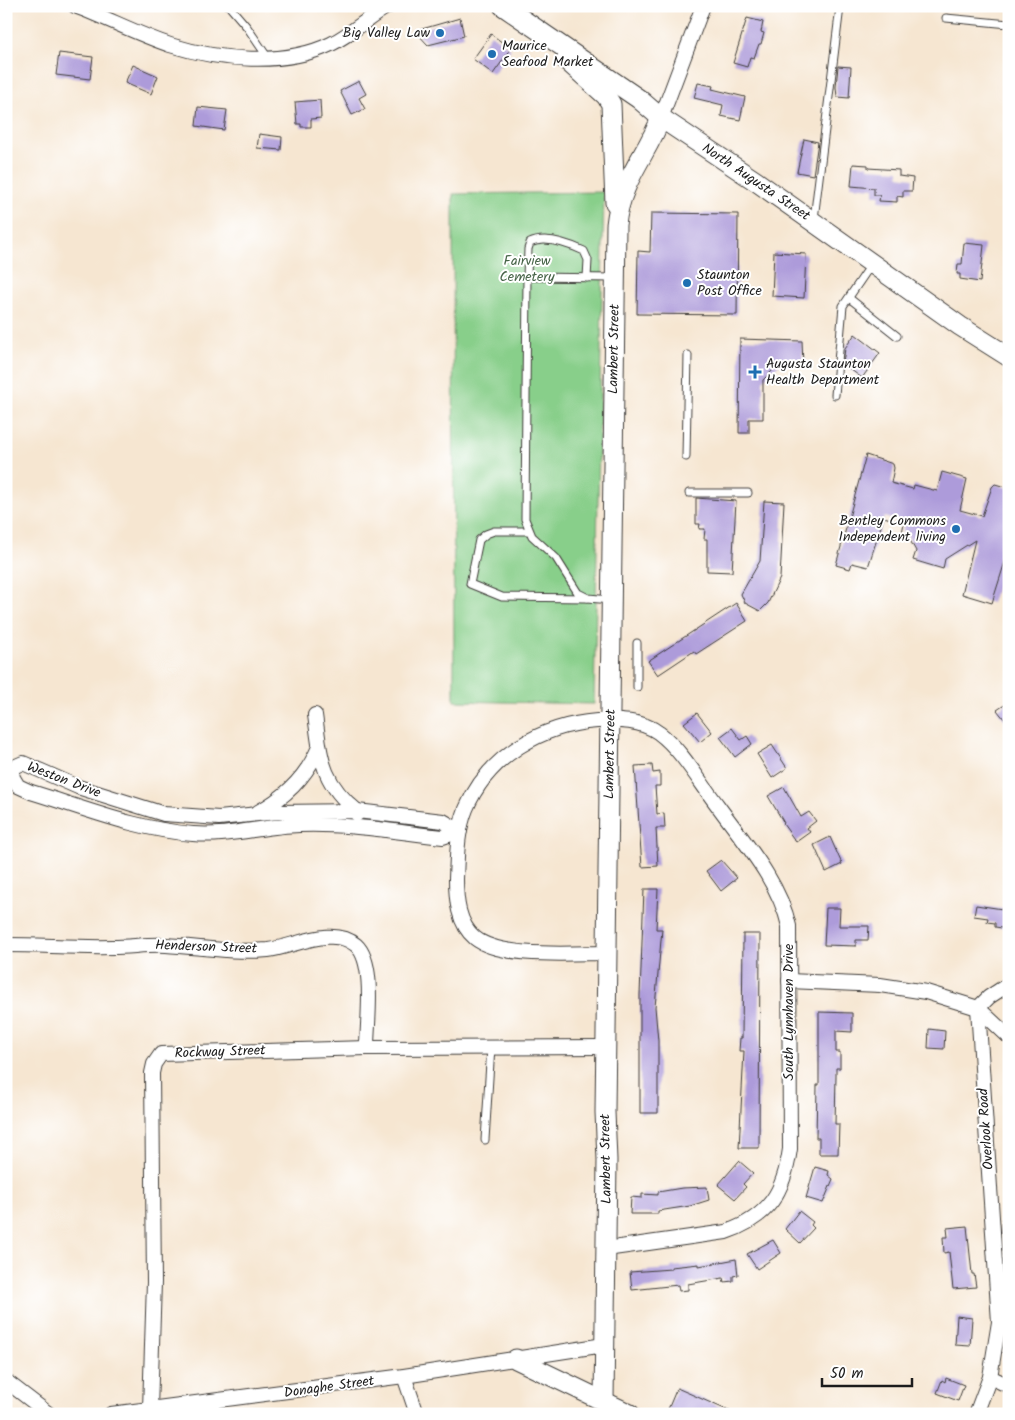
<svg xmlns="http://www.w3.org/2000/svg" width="1015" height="1420" viewBox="0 0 1015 1420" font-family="Kalam,sans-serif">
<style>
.green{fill:#88cf8a;stroke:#527653}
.building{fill:#ad9bda}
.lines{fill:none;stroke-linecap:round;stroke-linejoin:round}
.lane-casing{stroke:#3d3a37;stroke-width:9}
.street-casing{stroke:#3d3a37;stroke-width:16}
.secondary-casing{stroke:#3d3a37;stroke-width:21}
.lane{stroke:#fff;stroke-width:7}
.street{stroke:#fff;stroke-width:14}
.secondary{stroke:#fff;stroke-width:19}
.poi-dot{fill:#1f6fb2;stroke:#fff;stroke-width:2}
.labels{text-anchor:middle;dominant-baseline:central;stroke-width:4;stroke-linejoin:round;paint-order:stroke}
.poi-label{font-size:14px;fill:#1c1c1c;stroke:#fff;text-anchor:start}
.street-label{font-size:14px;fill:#1c1c1c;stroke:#fff}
.park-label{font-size:14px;fill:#476448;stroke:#fff}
</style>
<rect width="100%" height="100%" fill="#fff"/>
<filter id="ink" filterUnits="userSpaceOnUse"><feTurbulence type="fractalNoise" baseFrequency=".02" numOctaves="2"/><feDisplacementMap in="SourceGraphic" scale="10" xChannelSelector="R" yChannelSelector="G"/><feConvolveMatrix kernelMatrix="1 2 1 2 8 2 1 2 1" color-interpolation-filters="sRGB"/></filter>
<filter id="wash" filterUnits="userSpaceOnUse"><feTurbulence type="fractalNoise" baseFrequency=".0096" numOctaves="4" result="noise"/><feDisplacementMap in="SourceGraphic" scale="20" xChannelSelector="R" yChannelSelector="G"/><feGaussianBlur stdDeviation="1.12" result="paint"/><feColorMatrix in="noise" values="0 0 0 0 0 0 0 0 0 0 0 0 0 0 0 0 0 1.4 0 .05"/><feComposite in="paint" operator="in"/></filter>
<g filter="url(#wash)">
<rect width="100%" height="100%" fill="#f6e6d1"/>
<path class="green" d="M 604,192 L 594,704 L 454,701 L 453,194 Z"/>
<g id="blocks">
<g class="building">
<path d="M 460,18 L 464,36 L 428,45 L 415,31 Z"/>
<path d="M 747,18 L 763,22 L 761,32 L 764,33 L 761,44 L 759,44 L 754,58 L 750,57 L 747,67 L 733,63 Z"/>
<path d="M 491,34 L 511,49 L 493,74 L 473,59 Z"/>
<path d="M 59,53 L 93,57 L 90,79 L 56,75 Z"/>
<path d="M 133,65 L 158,76 L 151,94 L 125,83 Z"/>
<path d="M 838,66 L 851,67 L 849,98 L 837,97 L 836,87 Z"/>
<path d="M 359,81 L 366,94 L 359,98 L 365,109 L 352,115 L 340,91 Z"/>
<path d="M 698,83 L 713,86 L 712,89 L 745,97 L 740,120 L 721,116 L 723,105 L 694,98 Z"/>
<path d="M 320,100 L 321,118 L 311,119 L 311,127 L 301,127 L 301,124 L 297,124 L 295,102 Z"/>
<path d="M 198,107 L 227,110 L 224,130 L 196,126 Z"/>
<path d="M 259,134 L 282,137 L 281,150 L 257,148 Z"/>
<path d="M 804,139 L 818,142 L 813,175 L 797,172 Z"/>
<path d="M 853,164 L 868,165 L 868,168 L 899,170 L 899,176 L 913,178 L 912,191 L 903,191 L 903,197 L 897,196 L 897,202 L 879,201 L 880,195 L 874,195 L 874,188 L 851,186 Z"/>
<path d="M 651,213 L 738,214 L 737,315 L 637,314 L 638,251 L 650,252 Z"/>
<path d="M 964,243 L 984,245 L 980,282 L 960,279 L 960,274 L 957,274 L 958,264 L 962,264 Z"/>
<path d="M 774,252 L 806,254 L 804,298 L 772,296 Z"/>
<path d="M 855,334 L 880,353 L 862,378 L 843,364 L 845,348 Z"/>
<path d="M 740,339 L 802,341 L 803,365 L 778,365 L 763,380 L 763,419 L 749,419 L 749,433 L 739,433 Z"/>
<path d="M 866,455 L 893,464 L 894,468 L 891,483 L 913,489 L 914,485 L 937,491 L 942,472 L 967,479 L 960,510 L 982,516 L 992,487 L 995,484 L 1009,488 L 1009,549 L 992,603 L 962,594 L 975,540 L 945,559 L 943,569 L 913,560 L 916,551 L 907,535 L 902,533 L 904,523 L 884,517 L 868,567 L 852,563 L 850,569 L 836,565 Z"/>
<path d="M 696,498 L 736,501 L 732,572 L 707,571 L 707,539 L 704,539 L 705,529 L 699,529 L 700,524 L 696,524 Z"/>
<path d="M 764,501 L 784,502 L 780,578 L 768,603 L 760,611 L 745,603 L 741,594 L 760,561 Z"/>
<path d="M 736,603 L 747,621 L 696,654 L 694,651 L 658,675 L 648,661 Z"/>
<path d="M 1009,702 L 1009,725 L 997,710 Z"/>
<path d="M 697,713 L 712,732 L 700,742 L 684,723 Z"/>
<path d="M 732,728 L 741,740 L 747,736 L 752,744 L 735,757 L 720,737 Z"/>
<path d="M 772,745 L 787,768 L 772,778 L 757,754 Z"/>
<path d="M 652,765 L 653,773 L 660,772 L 660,786 L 655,786 L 657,814 L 664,813 L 665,828 L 656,828 L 658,866 L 642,867 L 635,766 Z"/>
<path d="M 784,787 L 801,817 L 809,812 L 816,821 L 807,828 L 810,832 L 796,842 L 783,824 L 784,823 L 768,796 Z"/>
<path d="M 830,837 L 842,864 L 826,872 L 814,845 Z"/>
<path d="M 721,860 L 737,878 L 721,891 L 706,871 Z"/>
<path d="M 644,889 L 658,889 L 656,929 L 662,929 L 655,1007 L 658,1041 L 658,1113 L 640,1113 L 640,995 Z"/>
<path d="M 976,905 L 1009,910 L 1009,929 L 995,927 L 995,923 L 987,922 L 988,918 L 974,916 Z"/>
<path d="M 826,908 L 840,908 L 839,926 L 869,926 L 868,940 L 856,940 L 856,946 L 824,945 Z"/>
<path d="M 743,934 L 760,934 L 759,1148 L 739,1148 L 744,1051 L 739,1051 L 740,1038 L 742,1038 Z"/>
<path d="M 819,1012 L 852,1013 L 852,1032 L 836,1031 L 836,1052 L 840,1052 L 840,1068 L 836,1068 L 836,1075 L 835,1124 L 839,1124 L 838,1154 L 819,1154 L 819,1138 L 816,1138 L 817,1085 L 819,1085 Z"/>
<path d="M 929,1029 L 945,1031 L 944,1049 L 928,1048 Z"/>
<path d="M 739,1161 L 753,1173 L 743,1184 L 746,1187 L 735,1199 L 718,1185 Z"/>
<path d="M 815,1167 L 829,1171 L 828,1175 L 833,1179 L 823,1203 L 806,1198 Z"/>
<path d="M 707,1187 L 709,1200 L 690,1206 L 658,1211 L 658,1214 L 630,1214 L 631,1197 L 642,1198 L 642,1194 L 658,1195 L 658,1192 L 682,1188 Z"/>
<path d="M 799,1211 L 813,1222 L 811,1225 L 814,1228 L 800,1243 L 785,1229 Z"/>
<path d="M 967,1226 L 972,1274 L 974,1274 L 976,1287 L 953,1289 L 949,1252 L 944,1253 L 943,1237 L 948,1237 L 947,1228 Z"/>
<path d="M 773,1240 L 781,1253 L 757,1269 L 747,1254 Z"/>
<path d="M 736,1259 L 738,1275 L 733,1276 L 733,1281 L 724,1282 L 723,1278 L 688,1284 L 688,1290 L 679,1291 L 678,1285 L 632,1290 L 630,1272 L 671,1269 L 671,1267 L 699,1264 L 699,1266 Z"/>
<path d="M 957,1316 L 972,1318 L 970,1346 L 955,1345 Z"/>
<path d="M 946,1378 L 964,1385 L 958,1401 L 937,1393 L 942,1380 L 945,1382 Z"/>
<path d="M 677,1388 L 693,1395 L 736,1414 L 666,1414 Z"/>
</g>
</g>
</g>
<g filter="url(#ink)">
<use href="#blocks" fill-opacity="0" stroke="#3d3a37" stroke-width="1"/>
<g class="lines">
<g class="lane-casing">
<g id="lane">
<path d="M 229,6 L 247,27 L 268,58"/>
<path d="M 946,18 L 1009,24"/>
<path d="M 814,219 L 840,7"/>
<path d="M 527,277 L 614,278"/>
<path d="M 587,278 L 588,260 L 584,251 C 569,244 546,235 530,243 L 528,249 L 527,277 L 525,519 L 532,536 L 556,558 L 578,593 L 588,598 L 611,600"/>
<path d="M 849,298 L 897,336"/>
<path d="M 835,395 L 843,306 L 871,265"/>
<path d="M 686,457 L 688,355"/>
<path d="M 689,493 L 748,493"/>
<path d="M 529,531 L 494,531 L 486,534 L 479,540 L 470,584 L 502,597 L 587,598"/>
<path d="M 637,687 L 637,643"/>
<path d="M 485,1140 L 491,1047"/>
</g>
</g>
<g class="street-casing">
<g id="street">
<path d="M 75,6 C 107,18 137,34 170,45 C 218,60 284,67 331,44 C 351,34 368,18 388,6"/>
<path d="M 661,118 L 703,6"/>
<path d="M 315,715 C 321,758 321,782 357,811 L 357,814"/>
<path d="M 23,763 L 78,787 L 164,814 L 219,818 L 278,812 L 357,811 L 443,821 L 460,831 L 443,837 C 396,832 347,823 299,825 C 263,826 229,837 193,834 C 138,830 84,808 31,792 L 18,786 L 12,776 L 14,767 Z"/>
<path d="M 258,812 C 286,797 307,776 319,747"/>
<path d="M 6,945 C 42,945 77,948 113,947 C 130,947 148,944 166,945 C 200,947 233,953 268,950 C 294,947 333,925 356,945 C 376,963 367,1022 367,1048"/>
<path d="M 789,981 L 880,985 L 926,992 L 978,1008 L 1009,1037"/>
<path d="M 606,1249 L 726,1232 C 769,1217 784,1192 790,1149 L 789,926 C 779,881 744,842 718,806 C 701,784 681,749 659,733 C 642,720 618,720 597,721 C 542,725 488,756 466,809 C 457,831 457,856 456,879 C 456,899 458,924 475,938 C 501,959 573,953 607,953"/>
<path d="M 404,1376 L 417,1414"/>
<path d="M 990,1377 L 1009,1386"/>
<path d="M 6,1381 L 49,1414"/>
<path d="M 150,1409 L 154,1282 L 152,1073 L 154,1064 L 161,1054 L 367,1048 L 606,1047"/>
<path d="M 111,1414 L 404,1376 L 604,1345"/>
<path d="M 976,1414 L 990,1377 L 999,1322 L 978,1008 L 989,997 L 1009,984"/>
</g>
</g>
<g class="secondary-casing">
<g id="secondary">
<path d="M 503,6 L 639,99 L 661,118 L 757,182 L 960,326 L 1009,357"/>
<path d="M 566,60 L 606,96 L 611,104 L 615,203"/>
<path d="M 516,1359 L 630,1414"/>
<path d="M 604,1401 L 607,1160 L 605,1112 L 616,225 C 620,182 646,156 661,118"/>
</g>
</g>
<use href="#lane" class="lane"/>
<use href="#street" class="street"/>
<use href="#secondary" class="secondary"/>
</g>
</g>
<g class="poi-dot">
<circle cx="440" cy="33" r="5"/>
<circle cx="492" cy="54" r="5"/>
<circle cx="687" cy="283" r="5"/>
<path d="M752.5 364.5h5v5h5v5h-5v5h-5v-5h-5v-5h5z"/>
<circle cx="956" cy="529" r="5"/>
</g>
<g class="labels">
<g class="poi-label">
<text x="430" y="33" text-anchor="end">Big Valley Law</text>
<text x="502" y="46">Maurice<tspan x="502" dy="16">Seafood Market</tspan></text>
<text x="697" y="275">Staunton<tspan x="697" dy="16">Post Office</tspan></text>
<text x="766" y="364">Augusta Staunton<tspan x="766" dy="16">Health Department</tspan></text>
<text x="946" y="521" text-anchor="end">Bentley Commons<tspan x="946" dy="16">Independent living</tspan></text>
</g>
<g class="street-label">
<text transform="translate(756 182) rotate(34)">North Augusta Street</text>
<text transform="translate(614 349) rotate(-89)">Lambert Street</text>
<text transform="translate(610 754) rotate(-89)">Lambert Street</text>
<text transform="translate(64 780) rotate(21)">Weston Drive</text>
<text transform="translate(206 947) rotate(2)">Henderson Street</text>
<text transform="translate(789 1012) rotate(-90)">South Lynnhaven Drive</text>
<text transform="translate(220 1052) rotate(-2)">Rockway Street</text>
<text transform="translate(986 1129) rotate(-94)">Overlook Road</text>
<text transform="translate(606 1159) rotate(-91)">Lambert Street</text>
<text transform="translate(329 1387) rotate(-8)">Donaghe Street</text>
</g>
<g class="park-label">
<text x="527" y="261">Fairview<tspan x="527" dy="16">Cemetery</tspan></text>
</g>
</g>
<rect width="1015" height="1420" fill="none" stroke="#fff" stroke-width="25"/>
<path d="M822 1378v8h90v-8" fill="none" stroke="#1c1c1c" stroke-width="2.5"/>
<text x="830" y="1378" font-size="15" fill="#1c1c1c" stroke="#ffffff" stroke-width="4" paint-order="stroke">50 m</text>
</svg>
